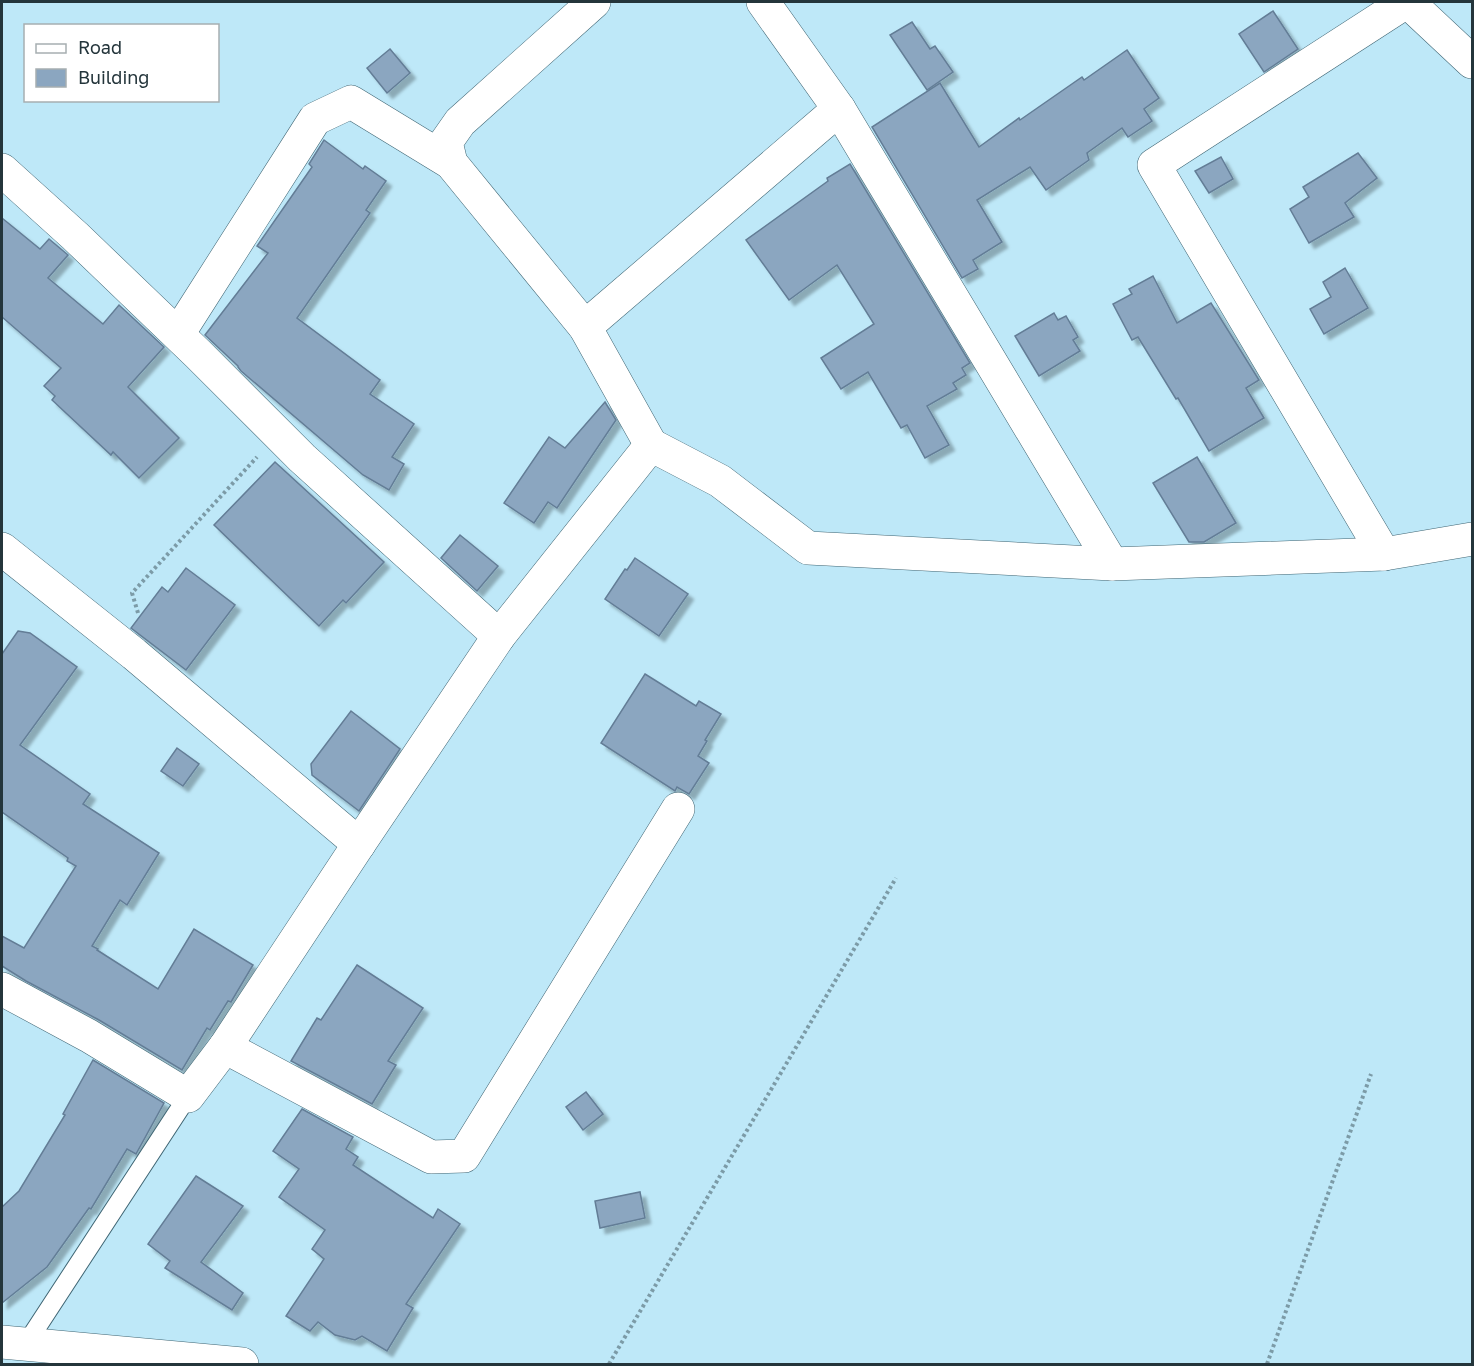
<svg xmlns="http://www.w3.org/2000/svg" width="1474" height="1366" viewBox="0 0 1474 1366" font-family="'Golos Text',sans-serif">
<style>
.building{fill:#8ba6c0;stroke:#637d96;stroke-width:1.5;filter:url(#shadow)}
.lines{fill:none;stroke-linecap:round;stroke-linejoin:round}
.lane-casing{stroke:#406674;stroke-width:20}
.street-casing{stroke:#406674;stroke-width:34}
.secondary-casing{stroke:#406674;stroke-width:34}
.path{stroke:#7c9ba7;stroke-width:4;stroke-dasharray:3 3;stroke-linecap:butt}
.lane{stroke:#fff;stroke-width:18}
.street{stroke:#fff;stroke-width:33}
.secondary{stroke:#fff;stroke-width:33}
</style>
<defs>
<filter id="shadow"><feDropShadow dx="5.5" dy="5.5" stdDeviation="1.5" flood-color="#0004"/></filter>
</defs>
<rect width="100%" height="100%" fill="#bee8f8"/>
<g class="building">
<path d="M 1273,11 L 1298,49 L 1264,72 L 1239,34 Z"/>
<path d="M 912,22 L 930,49 L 935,46 L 953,72 L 927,90 L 890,35 Z"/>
<path d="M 390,49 L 410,73 L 387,93 L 367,68 Z"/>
<path d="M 1127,50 L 1159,98 L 1144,109 L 1152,121 L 1128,137 L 1122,128 L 1087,153 L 1089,160 L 1046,190 L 1030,167 L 977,200 L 1002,242 L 973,260 L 978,269 L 962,278 L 872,127 L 940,83 L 979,147 L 1019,118 L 1020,120 L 1082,77 L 1084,80 Z"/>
<path d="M 324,140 L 363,169 L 365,166 L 386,181 L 366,210 L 370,213 L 297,318 L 380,380 L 370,394 L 414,424 L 392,457 L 404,464 L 389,490 L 363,475 L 241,371 L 238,367 L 238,366 L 205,335 L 268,253 L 257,246 L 312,167 L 309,164 Z"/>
<path d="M 1358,153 L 1377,178 L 1345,203 L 1354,217 L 1309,243 L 1290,209 L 1309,197 L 1303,187 Z"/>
<path d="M 1221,157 L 1233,179 L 1209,193 L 1195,171 Z"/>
<path d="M 850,164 L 970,363 L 962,368 L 966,375 L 953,383 L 957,389 L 927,406 L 949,445 L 925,458 L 907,425 L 901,428 L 868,372 L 841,389 L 821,358 L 874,324 L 837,265 L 789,300 L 746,240 L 828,181 L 827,178 Z"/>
<path d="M 2,218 L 40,249 L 49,239 L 68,255 L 48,278 L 103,324 L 119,305 L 164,347 L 128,387 L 179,438 L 139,478 L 113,452 L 111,455 L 52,400 L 55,396 L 44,386 L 61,368 L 2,317 Z"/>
<path d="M 1345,268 L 1368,308 L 1324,334 L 1310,309 L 1331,297 L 1323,282 Z"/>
<path d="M 1153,276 L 1177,323 L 1211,303 L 1259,380 L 1246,388 L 1264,418 L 1209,451 L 1178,398 L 1176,399 L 1138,337 L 1132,340 L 1113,304 L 1132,294 L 1129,289 Z"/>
<path d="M 1054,313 L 1058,320 L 1066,316 L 1078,337 L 1073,340 L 1080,351 L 1039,376 L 1015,336 Z"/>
<path d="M 605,402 L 616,420 L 557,508 L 548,502 L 534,523 L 504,503 L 549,437 L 565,448 Z"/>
<path d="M 1197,457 L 1236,523 L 1204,542 L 1189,542 L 1153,483 Z"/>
<path d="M 275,462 L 384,562 L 346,603 L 343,600 L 319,626 L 214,525 Z"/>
<path d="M 460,535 L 498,566 L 477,591 L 441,558 Z"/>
<path d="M 635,558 L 688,594 L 659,636 L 605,599 L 625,569 L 627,570 Z"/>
<path d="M 186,568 L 235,605 L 186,670 L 131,628 L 162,587 L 168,592 Z"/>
<path d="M 18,631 L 30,633 L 77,667 L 20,745 L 90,794 L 83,804 L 159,853 L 127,905 L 120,900 L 92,946 L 98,949 L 97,950 L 158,989 L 194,929 L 253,965 L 231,1002 L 228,1001 L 210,1030 L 207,1028 L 182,1070 L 99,1020 L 26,981 L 2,966 L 2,936 L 24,948 L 76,866 L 67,861 L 68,858 L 2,812 L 2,654 Z"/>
<path d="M 645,674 L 696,706 L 699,701 L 721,714 L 705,740 L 707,741 L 698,756 L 709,763 L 689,794 L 677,787 L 675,791 L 601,743 Z"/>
<path d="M 351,711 L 400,749 L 359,811 L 312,775 L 311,764 Z"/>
<path d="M 177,748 L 199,764 L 183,786 L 161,771 Z"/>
<path d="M 357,965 L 423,1008 L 388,1061 L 396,1065 L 372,1104 L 291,1061 L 317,1018 L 321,1020 Z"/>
<path d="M 93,1060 L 164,1103 L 136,1154 L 127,1149 L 91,1209 L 89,1208 L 47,1267 L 2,1303 L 2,1207 L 19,1191 L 65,1115 L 63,1114 Z"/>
<path d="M 586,1092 L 603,1114 L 583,1130 L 566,1107 Z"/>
<path d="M 302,1109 L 353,1137 L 346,1149 L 358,1157 L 353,1165 L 433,1218 L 438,1209 L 460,1224 L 406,1304 L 413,1308 L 387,1351 L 362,1336 L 355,1340 L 335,1335 L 318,1322 L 310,1331 L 286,1316 L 324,1259 L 312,1249 L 325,1230 L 279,1197 L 299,1169 L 273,1151 Z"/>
<path d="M 196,1176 L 243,1206 L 201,1262 L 243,1293 L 232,1310 L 165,1268 L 170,1261 L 148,1244 Z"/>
<path d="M 640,1192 L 645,1218 L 600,1228 L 595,1201 Z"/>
</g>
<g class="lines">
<g class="lane-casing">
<path id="lane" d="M 26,1344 L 188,1096"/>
</g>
<g class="street-casing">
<g id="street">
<path d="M 594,2 L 460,122 L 446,142 L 451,163 L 585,327 L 651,445"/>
<path d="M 763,2 L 839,109 L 1112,564"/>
<path d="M 1408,2 L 1472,62"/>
<path d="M 2,170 L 75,236 L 198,354 L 302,458 L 499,636"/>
<path d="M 585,327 L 839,109"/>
<path d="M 178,334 L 315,119 L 351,102 L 451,163"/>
<path d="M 2,549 L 134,654 L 359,844"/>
<path d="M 1384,554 L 1154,165 L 1406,2"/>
<path d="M 2,989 L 89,1036 L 188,1096 L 225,1047 L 431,1157 L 464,1156 L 678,809"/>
<path d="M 225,1047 L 359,844 L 499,636 L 651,445 L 720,481 L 808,548 L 1112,564 L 1384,554 L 1472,539"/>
</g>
</g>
<g class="secondary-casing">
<path id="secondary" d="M 2,1342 L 242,1364"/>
</g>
<g class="path">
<path d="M 138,613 L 132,593 L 257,457"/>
<path d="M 609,1364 L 896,878"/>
<path d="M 1267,1364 L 1371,1074"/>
</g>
<use href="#lane" class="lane"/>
<use href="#street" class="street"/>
<use href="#secondary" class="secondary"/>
</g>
<rect width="1474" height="1366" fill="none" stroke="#24353b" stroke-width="6"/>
<rect x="24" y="24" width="195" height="78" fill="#ffffff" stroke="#a7aeb1" stroke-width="1.5"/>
<rect x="36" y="44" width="30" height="9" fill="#ffffff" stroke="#a7aeb1" stroke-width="1.5"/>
<text x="78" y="54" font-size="18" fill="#24353b">Road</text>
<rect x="36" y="69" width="30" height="18" fill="#8ba6c0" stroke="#a7aeb1" stroke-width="1.5"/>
<text x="78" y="84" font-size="18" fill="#24353b">Building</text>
</svg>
